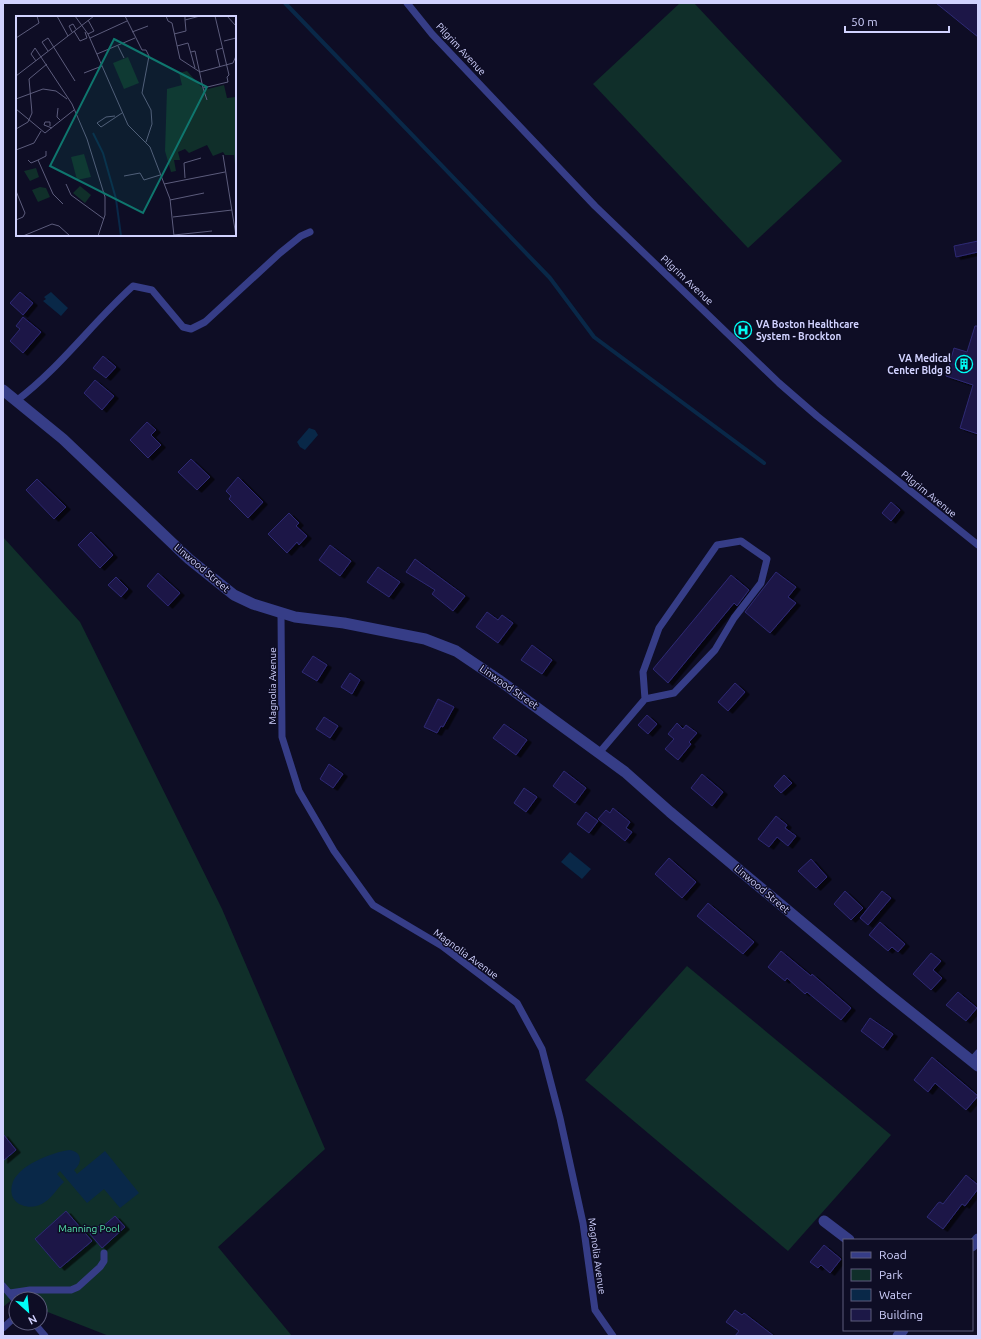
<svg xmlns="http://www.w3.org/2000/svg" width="981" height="1339" viewBox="0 0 981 1339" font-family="Ubuntu,sans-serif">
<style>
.green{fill:#102f2a}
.water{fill:#092848}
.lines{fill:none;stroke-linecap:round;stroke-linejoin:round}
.stream{stroke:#092848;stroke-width:4}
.building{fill:#1c1847;stroke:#2e2974;filter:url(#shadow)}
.service{stroke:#363d87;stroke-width:7}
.minor{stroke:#363d87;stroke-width:11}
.tertiary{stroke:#363d87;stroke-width:11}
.labels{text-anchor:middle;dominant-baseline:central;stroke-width:3;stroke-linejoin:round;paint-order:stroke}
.street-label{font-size:10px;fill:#d1d2ff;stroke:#0e0d25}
.poi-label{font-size:10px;font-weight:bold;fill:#d1d2ff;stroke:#0e0d25;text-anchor:start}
.park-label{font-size:10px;fill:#57e6b0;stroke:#0e0d25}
.inset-river{fill:none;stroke:#092848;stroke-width:2}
.inset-road{fill:none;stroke:#5c5c7c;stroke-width:1}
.view{fill:#0f766e;fill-opacity:0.15;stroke:#0f766e;stroke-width:2}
.inset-edge{fill:none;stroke:#d1d2ff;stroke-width:2}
</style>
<defs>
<filter id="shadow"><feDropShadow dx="4.5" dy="2.5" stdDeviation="0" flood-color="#0009"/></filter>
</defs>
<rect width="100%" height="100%" fill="#0e0d25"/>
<g class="green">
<path d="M 680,3 L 694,3 L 842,161 L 748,248 L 593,84 Z"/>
<path d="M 3,537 L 80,622 L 222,909 L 325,1149 L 218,1247 L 292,1336 L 109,1336 L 40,1309 L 40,1299 L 14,1298 L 3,1307 Z"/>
<path d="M 687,966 L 891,1135 L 788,1251 L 585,1080 Z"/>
</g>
<g class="water">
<path d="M 51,292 L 68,308 L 61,316 L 43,301 L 46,299 L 44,297 Z"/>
<path d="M 309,428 L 315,430 L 318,435 L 305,450 L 300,447 L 297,442 Z"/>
<path d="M 570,852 L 591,869 L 582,879 L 561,862 Z"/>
<path d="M 70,1150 C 82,1152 83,1163 74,1170 L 77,1174 L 105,1151 L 139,1193 L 120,1208 L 104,1189 L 87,1203 L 60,1171 L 57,1174 L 64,1182 C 57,1188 53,1197 45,1202 C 32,1212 7,1206 12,1185 C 16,1166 52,1152 70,1150 Z"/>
</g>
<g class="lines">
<path class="stream" d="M 285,3 L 550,278 L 594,337 L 764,463"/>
</g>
<g class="building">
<path d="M 936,3 L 978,3 L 978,37 Z"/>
<path d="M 978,241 L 978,252 L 956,257 L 954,246 Z"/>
<path d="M 20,292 L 33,303 L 23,315 L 10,303 Z"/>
<path d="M 23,317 L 41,332 L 23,353 L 10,341 L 20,329 L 16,326 Z"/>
<path d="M 975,326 L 978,326 L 978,434 L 960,428 L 973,385 L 946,376 L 954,348 L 967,352 Z"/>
<path d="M 103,356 L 116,367 L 106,378 L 93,368 Z"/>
<path d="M 95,380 L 114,396 L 102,410 L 84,393 Z"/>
<path d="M 147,422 L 156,430 L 151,435 L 161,445 L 148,458 L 130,440 Z"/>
<path d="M 191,459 L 210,477 L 197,490 L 178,472 Z"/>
<path d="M 238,477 L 263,502 L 248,518 L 229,499 L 231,496 L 226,491 Z"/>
<path d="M 37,479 L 66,507 L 54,519 L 26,490 Z"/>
<path d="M 891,502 L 900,510 L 891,521 L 882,513 Z"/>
<path d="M 289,513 L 299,523 L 296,526 L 307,536 L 299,545 L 297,542 L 287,553 L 268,534 Z"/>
<path d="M 91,532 L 113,555 L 100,568 L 78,545 Z"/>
<path d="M 330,545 L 351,561 L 340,576 L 319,560 Z"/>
<path d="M 415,559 L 465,596 L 453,611 L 432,594 L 435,590 L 406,572 Z"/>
<path d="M 378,567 L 400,582 L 389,597 L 367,582 Z"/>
<path d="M 776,572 L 796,587 L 788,597 L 796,603 L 770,633 L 745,612 Z"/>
<path d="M 158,573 L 180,593 L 168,606 L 147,586 Z"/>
<path d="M 731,575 L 749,590 L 737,606 L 734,603 L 668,683 L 653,669 Z"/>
<path d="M 116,577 L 128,589 L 121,597 L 108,585 Z"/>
<path d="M 487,612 L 498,620 L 502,615 L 513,623 L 498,643 L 476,627 Z"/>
<path d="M 532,645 L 552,660 L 542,674 L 521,660 Z"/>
<path d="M 313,656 L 327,665 L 317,681 L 302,672 Z"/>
<path d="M 350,673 L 360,680 L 352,694 L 341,687 Z"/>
<path d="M 735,683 L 745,692 L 728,711 L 718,702 Z"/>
<path d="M 438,699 L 454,707 L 443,727 L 441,726 L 437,733 L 424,727 Z"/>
<path d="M 647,715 L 657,724 L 648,734 L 638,725 Z"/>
<path d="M 324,717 L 338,726 L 330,738 L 316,729 Z"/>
<path d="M 677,723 L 683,729 L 686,725 L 697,733 L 689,742 L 691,744 L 678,760 L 665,749 L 674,739 L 668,734 Z"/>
<path d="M 504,724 L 527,740 L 516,755 L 493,738 Z"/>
<path d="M 329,764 L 343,774 L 333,788 L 320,779 Z"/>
<path d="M 564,771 L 586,788 L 575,803 L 553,786 Z"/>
<path d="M 702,774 L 723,792 L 712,806 L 691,788 Z"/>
<path d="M 784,775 L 792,783 L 781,793 L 774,786 Z"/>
<path d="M 524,788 L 537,797 L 526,812 L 514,803 Z"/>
<path d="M 613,808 L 630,822 L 626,828 L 632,832 L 625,841 L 598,819 L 606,810 L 610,813 Z"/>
<path d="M 586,812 L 598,821 L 589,833 L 577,824 Z"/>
<path d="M 776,816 L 787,825 L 785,828 L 796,836 L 788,846 L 777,837 L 769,847 L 758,839 Z"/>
<path d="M 669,858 L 696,882 L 682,898 L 655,874 Z"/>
<path d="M 811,859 L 827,877 L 816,888 L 798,871 Z"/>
<path d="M 845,891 L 863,908 L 851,920 L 834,904 Z"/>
<path d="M 882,891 L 891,898 L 868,925 L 860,918 Z"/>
<path d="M 708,903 L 754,942 L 743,954 L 697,916 Z"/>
<path d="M 880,922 L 905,944 L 898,952 L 892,947 L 888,951 L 869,935 Z"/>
<path d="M 781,951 L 811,976 L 812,974 L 851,1008 L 841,1020 L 807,992 L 805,994 L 787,978 L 785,981 L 768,967 Z"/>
<path d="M 931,953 L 941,961 L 933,970 L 942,978 L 931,990 L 913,974 Z"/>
<path d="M 958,992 L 977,1008 L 966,1021 L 946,1005 Z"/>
<path d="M 870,1018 L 893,1034 L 883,1048 L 861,1031 Z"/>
<path d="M 932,1057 L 978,1096 L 966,1110 L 935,1083 L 928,1092 L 914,1080 Z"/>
<path d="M 3,1134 L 16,1150 L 3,1161 Z"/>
<path d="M 966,1175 L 978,1185 L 978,1189 L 965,1206 L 962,1204 L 943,1229 L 927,1217 L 938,1203 L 940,1202 L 943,1204 Z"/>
<path d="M 66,1211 L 92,1241 L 60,1268 L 35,1239 Z"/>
<path d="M 115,1216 L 125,1227 L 102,1248 L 90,1234 L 99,1226 L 101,1228 Z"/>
<path d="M 824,1245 L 841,1259 L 830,1273 L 821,1265 L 818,1268 L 810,1262 Z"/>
<path d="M 735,1310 L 742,1315 L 744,1313 L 774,1336 L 735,1336 L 739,1331 L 726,1322 Z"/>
</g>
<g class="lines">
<g class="service">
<path d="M 407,3 L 432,34 L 595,206 L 779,383 L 817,416 L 978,545"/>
<path d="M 16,401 C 60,368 92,323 133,286 L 152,290 L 183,327 L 191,329 L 205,322 L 280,253 L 301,236 L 310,232"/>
<path d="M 281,614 L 282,737 L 299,791 L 334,851 L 373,905 L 442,946 L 517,1003 L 542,1049 L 560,1118 L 583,1223 L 595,1310 L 613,1336"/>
<path d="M 599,753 L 645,699 L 643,672 L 659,628 L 717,545 L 741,541 L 767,559 L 761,583 L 734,618 L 715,650 L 674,693 L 645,699"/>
<path d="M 971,1061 L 978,1053"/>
<path d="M 3,1286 L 16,1301"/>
<path d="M 10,1293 L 30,1290 L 71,1290 L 78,1287 L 100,1267 L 104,1261 L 104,1253"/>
<path d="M 34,1323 L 45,1336"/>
<path d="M 3,1328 L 16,1316"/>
</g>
<g class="minor">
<path d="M 824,1221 L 849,1240"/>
<path d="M 972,1246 L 978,1239"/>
<path d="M 898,1336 L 903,1330"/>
</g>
<path class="tertiary" d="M 3,390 L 63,439 L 189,559 L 234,595 L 253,604 L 295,617 L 344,623 L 425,639 L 456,651 L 499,680 L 625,772 L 670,812 L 883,990 L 978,1066"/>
</g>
<defs>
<g id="hospital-ring" transform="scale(0.9)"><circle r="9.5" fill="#0e0d25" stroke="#00fcf5" stroke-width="1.5"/><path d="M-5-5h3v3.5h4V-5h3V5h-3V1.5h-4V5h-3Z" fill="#00fcf5"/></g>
<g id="building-ring" transform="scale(0.9)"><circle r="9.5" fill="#0e0d25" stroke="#00fcf5" stroke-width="1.5"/><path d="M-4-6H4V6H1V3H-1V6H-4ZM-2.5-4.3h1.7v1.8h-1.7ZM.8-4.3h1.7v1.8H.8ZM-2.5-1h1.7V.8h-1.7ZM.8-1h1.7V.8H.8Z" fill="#00fcf5"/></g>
</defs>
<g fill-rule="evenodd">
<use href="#hospital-ring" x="743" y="330"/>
<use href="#building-ring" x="964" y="364"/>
</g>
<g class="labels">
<g class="street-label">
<text transform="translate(461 49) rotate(47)">Pilgrim Avenue</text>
<text transform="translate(687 280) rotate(43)">Pilgrim Avenue</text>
<text transform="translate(929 494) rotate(39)">Pilgrim Avenue</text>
<text transform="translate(202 568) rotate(40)">Linwood Street</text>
<text transform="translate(272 686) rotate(-90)">Magnolia Avenue</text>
<text transform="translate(509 687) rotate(35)">Linwood Street</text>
<text transform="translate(762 889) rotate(40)">Linwood Street</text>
<text transform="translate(466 954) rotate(36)">Magnolia Avenue</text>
<text transform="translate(597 1256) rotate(82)">Magnolia Avenue</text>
</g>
<g class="poi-label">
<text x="756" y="324">VA Boston Healthcare<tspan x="756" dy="12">System - Brockton</tspan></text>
<text x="951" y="358" text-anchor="end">VA Medical<tspan x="951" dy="12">Center Bldg 8</tspan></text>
</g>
<g class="park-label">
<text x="89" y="1228">Manning Pool</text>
</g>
</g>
<g transform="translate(16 16)">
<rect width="220" height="220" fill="#0e0d25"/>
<path d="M 112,41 L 123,67 L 108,73 L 97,47 ZM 171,55 L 188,74 L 208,69 L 211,82 L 220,81 L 220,158 L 218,139 L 209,139 L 207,136 L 197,140 L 191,129 L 173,137 L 169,133 L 162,136 L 164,144 L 158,144 L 160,155 L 155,156 L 149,135 L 151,73 L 166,69 L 163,57 ZM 68,138 L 75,161 L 61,164 L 55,141 ZM 20,152 L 23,161 L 14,165 L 8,155 ZM 64,170 L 75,179 L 69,187 L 57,177 ZM 24,171 L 30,172 L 34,181 L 22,186 L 16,174 Z" fill="#102f2a"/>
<path class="inset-river" d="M 77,117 L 87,137 L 100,183 L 105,220"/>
<path class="inset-road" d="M 41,0 L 52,20M 59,0 L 72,18 L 112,109 L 134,131 L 154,183 L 158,220M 109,0 L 126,34 L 130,34 L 133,40 L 126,77 L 135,94 L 136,108 L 130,126M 150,0 L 152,5 L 156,7 L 164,43 L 184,56 L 217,47 L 220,40M 169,0 L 169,4 L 184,0M 211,0 L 220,10M 58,15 L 64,25 L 71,22 L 69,16M 56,16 L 53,10 L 57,8 L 60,13M 116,16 L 132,10M 72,18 L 78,15 L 72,4M 158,18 L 170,15 L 169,4M 0,22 L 23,7 L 21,0M 74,22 L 111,5M 208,25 L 220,22M 102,30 L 108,42M 161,30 L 172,27 L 179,52M 32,35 L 26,26 L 32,22 L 59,65M 175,36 L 179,35 L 187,72 L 212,66 L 211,61 L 213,59 L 199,0M 81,38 L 119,22M 20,45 L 15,38 L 19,32 L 56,88 L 71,123 L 89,181 L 89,199 L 82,220M 204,51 L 200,34 L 207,32M 68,57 L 86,50M 0,60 L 78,0M 187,72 L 191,84M 0,83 L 27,73 L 40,75 L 51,83M 42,92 L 41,101 L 44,104M 0,93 L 29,117 L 58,94M 99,100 L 90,101 L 81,107 L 85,111 L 106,97M 34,110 L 34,106 L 29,106 L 28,109 L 36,112M 0,113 L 12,106 L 16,97 L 13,63 L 31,48M 0,134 L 18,127 L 25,115M 207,139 L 220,220M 12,144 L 15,147 L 22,144 L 37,178 L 47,188M 22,144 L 30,140 L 30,135M 108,160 L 124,157 L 128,164 L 144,159M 169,162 L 168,147 L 185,142M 50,168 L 55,179 L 88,203M 148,168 L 209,156M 0,175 L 9,197 L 7,201 L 0,204M 154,184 L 188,177M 157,201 L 216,194M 158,219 L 196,215M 7,220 L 36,208 L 43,210 L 54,220"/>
<path class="view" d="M 98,23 L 191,71 L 127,197 L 34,150 Z"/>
<rect width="220" height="220" class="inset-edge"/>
</g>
<rect width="981" height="1339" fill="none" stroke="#d1d2ff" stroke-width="8"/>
<rect x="843" y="1239" width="130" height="92" fill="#0e0d25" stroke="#5c5c7c"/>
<rect x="851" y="1252" width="20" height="6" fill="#363d87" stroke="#5c5c7c"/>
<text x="879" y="1259" font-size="12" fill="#d1d2ff">Road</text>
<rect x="851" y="1269" width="20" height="12" fill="#102f2a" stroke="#5c5c7c"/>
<text x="879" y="1279" font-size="12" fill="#d1d2ff">Park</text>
<rect x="851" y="1289" width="20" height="12" fill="#092848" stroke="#5c5c7c"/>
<text x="879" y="1299" font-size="12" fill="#d1d2ff">Water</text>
<rect x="851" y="1309" width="20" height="12" fill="#1c1847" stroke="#5c5c7c"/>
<text x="879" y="1319" font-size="12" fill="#d1d2ff">Building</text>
<g transform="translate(28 1311) rotate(153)"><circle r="19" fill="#0e0d25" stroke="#5c5c7c"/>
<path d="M0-3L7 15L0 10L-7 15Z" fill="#00fcf5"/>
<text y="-6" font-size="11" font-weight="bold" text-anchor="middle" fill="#d1d2ff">N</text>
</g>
<path d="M845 26v6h104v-6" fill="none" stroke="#d1d2ff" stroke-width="2"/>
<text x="851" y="26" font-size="12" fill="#d1d2ff" stroke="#0e0d25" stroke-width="3" paint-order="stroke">50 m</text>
</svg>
